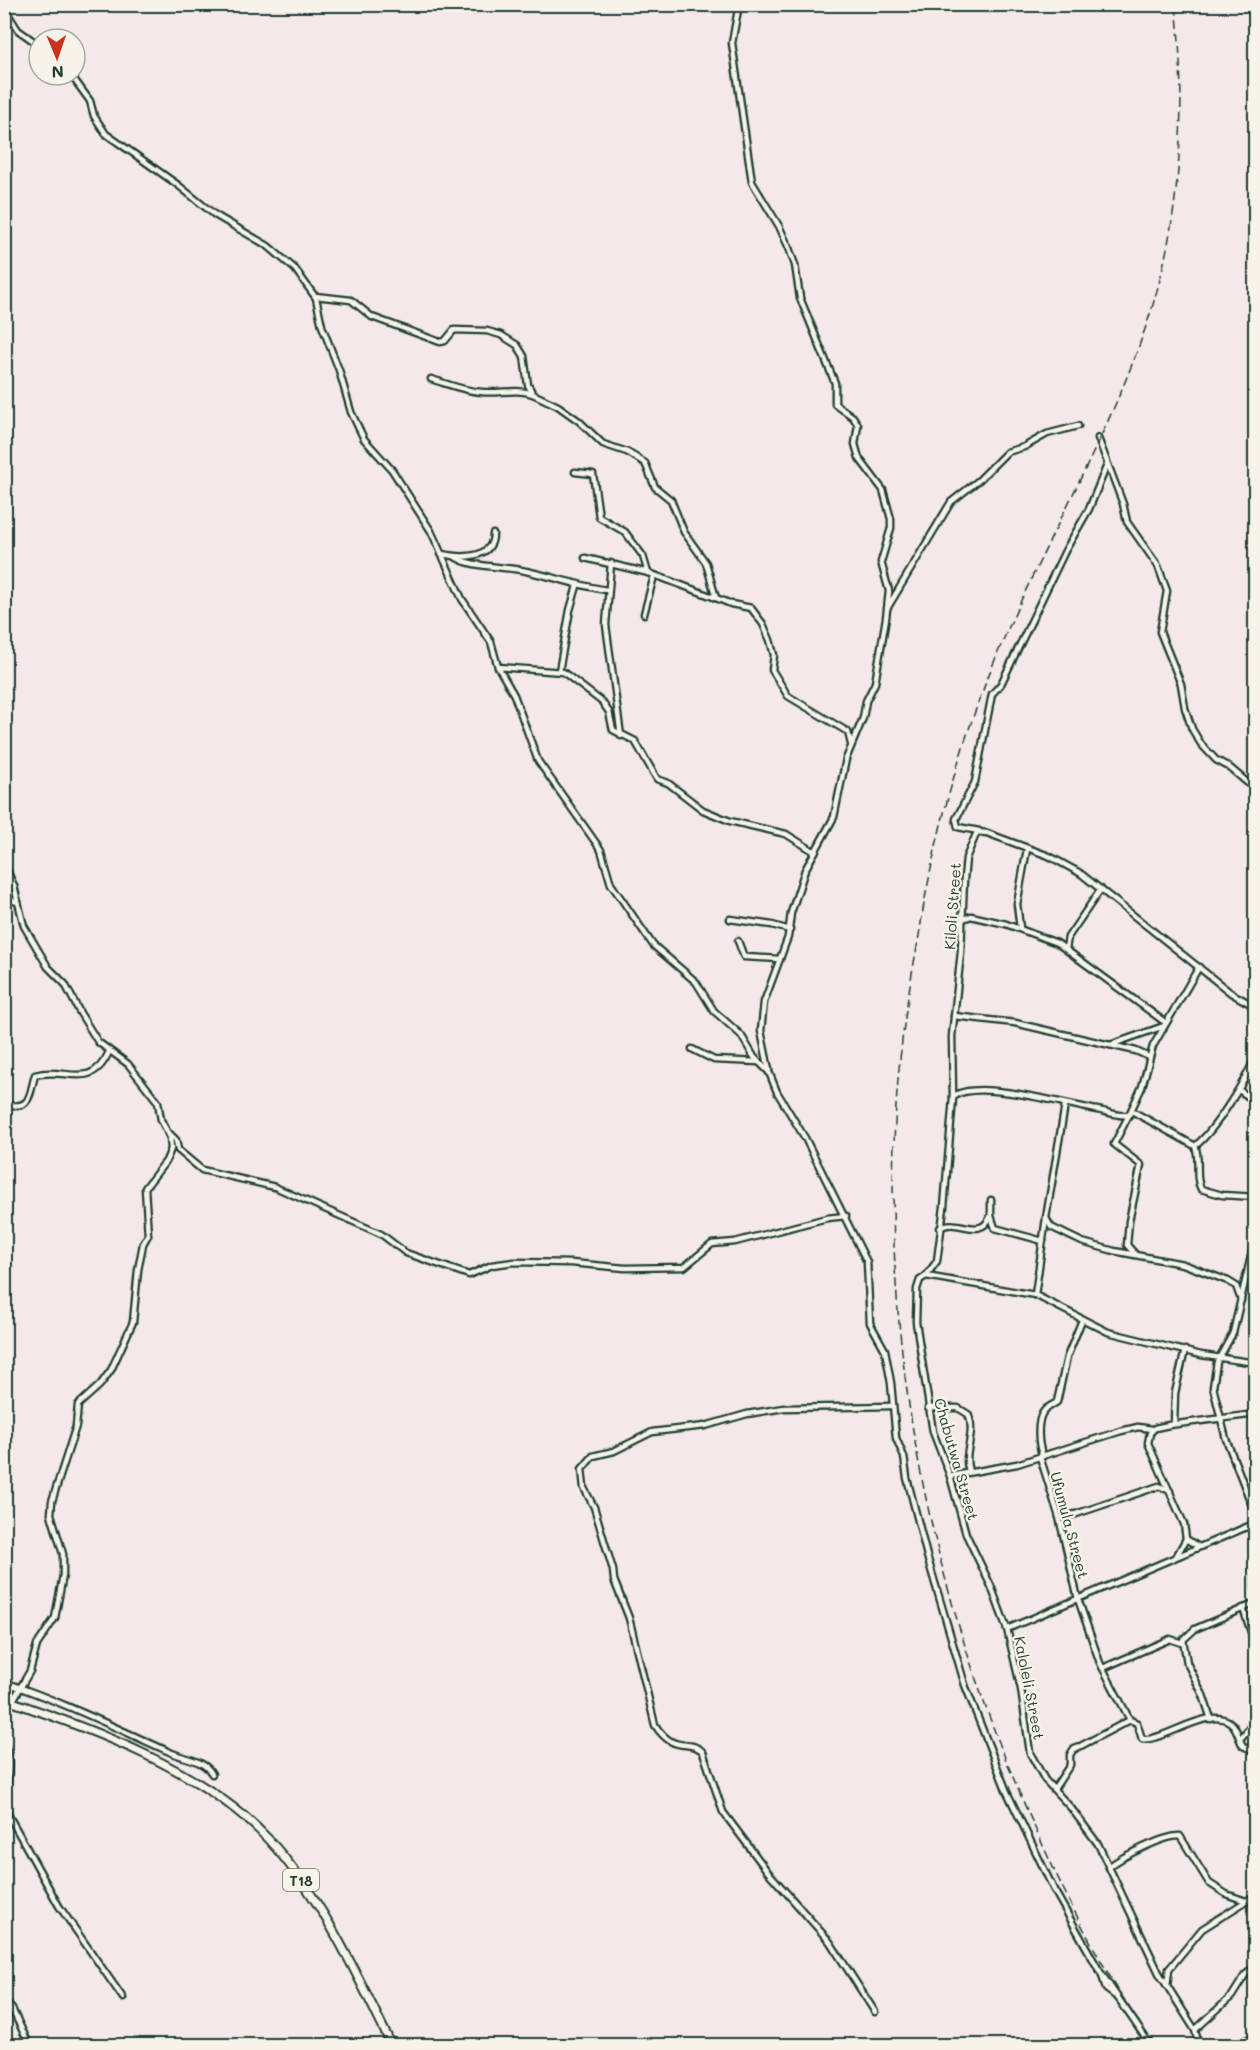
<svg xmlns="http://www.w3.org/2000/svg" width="1260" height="2050" viewBox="0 0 1260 2050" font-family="Mali,sans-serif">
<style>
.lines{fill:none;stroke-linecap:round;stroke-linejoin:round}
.minor-casing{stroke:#1f3d34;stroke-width:9}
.trunk-casing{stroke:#1f3d34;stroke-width:11}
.minor{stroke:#f7f3e8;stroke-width:4.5}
.trunk{stroke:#f7f3e8;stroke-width:7}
.rail{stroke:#1f3d34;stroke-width:1.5;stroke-dasharray:9 4.5;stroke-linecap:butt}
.labels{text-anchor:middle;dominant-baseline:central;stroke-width:4.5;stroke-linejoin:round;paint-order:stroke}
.shield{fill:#f7f3e8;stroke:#60746a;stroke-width:1.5}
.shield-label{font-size:14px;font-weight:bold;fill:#1f3d34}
.street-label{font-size:15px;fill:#1f3d34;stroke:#f7f3e8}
</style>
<rect width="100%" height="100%" fill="#f4e9e8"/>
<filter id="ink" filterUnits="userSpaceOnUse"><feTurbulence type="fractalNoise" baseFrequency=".0167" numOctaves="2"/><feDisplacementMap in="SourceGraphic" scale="12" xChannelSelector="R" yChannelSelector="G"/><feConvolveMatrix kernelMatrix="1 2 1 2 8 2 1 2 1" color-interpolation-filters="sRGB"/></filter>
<g filter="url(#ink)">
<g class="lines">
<g class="minor-casing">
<g id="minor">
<path d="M 739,4 L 732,43 L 752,182 L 779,226 L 789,248 L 795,265 L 800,298 L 835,383 L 835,404 L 853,417 L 858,425 L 855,444 L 859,458 L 883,490 L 891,519 L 891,528 L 881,562 L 889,591 L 886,618 L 875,683 L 866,701 L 863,718 L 846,759 L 834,817 L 805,870 L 791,913 L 788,937 L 764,1002 L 761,1031 L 769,1070"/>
<path d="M 4,8 L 18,30 L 39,45"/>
<path d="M 71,75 L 90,101 L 94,116 L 106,134 L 178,185 L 215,215 L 268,246 L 295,269 L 316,298 L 322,326 L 339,370 L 351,412 L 364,439 L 392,470 L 431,531 L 462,599 L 491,642 L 498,667 L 514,695 L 538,761 L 601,850 L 611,884 L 653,945 L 696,982 L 714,1011 L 741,1035 L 754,1057 L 769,1072 L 777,1092 L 805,1138 L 867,1262 L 870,1323 L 885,1350 L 891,1383 L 896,1438 L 904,1457 L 907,1478 L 927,1556 L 965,1685 L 1007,1792 L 1054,1890 L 1099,1970 L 1151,2046"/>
<path d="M 315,296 L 351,300 L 372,317 L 440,342 L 445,341 L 454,330 L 487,331 L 501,335 L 517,345 L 524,356 L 528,385 L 533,394 L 558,406 L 579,421 L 603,444 L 627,452 L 645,463 L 655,487 L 671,500 L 684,532 L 706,563 L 716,598 L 731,604 L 751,608 L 763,624 L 770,640 L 774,655 L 772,670 L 788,696 L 848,732 L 851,744"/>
<path d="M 431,379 C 448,384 464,391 482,392 C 500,394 515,388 533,394"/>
<path d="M 1098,438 L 1123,504 L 1127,522 L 1158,566 L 1167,591 L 1160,632 L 1181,684 L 1185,708 L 1192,729 L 1201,744 L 1216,760 L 1229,767 L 1256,790"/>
<path d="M 575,472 L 593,474 L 599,517 L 625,532 L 643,556 L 648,573"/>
<path d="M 441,554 C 461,558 493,560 493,534"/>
<path d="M 454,556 C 469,568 506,566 526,571 C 554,577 579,586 607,590"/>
<path d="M 585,558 L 649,573 L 716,598"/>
<path d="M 611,563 L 606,625 L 621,736"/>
<path d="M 888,607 L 951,502 L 979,480 L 1007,452 L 1024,447 L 1047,434 L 1078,426"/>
<path d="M 644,614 L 654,576"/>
<path d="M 498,667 L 563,672 L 602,702 L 609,712 L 613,730 L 635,741 L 657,779 L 668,783 L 703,810 L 730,821 L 786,834 L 815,852"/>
<path d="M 559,671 L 570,610 L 577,586"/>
<path d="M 979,831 L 958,827 L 956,819 L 975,782 L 992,694 L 1001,684 L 1065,551 L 1089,509 L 1107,465"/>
<path d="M 4,863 L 14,886 L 24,926 L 48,967 L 65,984 L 80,1013 L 98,1042 L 128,1064 L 158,1102 L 161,1120 L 170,1137 L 171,1149 L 166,1161 L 145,1188 L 148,1235 L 143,1244 L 138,1270 L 133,1322 L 111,1370 L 100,1385 L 78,1405 L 76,1426 L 52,1501 L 51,1514 L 63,1554 L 63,1575 L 55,1618 L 37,1645 L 30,1671 L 12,1702 L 4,1707"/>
<path d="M 4,898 L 18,902"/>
<path d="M 730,919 L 772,925 L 790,930"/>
<path d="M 963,919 L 971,916 L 1006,924 L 1057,943 L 1166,1023"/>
<path d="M 1020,928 L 1017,904 L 1027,849"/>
<path d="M 738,941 L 744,957 L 780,959"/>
<path d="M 1066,949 L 1068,937 L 1101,889"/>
<path d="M 954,1016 L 1015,1023 L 1136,1051 L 1149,1057"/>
<path d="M 1110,1045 L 1164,1026"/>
<path d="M 692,1049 L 714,1060 L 759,1062"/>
<path d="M 1239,1090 L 1256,1102"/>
<path d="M 953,1097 C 975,1078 1068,1105 1097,1110 C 1108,1112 1119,1117 1129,1115 L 1142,1087 L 1153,1046 L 1199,967"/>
<path d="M 4,1104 C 32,1111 29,1095 35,1075 C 65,1066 91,1092 109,1052"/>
<path d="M 1065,1105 L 1046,1218 L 1051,1227 L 1082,1242 L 1114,1251 L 1183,1264 L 1228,1281 L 1236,1286 L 1241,1300"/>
<path d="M 1132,1111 L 1195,1146 C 1215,1131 1246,1079 1256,1056"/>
<path d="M 1129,1115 L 1114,1144 L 1141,1165 L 1129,1221 L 1127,1245 L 1135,1254"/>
<path d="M 170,1134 L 176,1140 L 178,1150 L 202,1170 L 275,1187 L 381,1234 L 406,1253 L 469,1275 L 492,1265 L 514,1262 L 571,1263 L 625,1268 L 684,1267 L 712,1244 L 735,1242 L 827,1218 L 846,1216"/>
<path d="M 1195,1146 C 1201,1160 1194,1177 1201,1189 L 1222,1195 L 1256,1197"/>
<path d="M 991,1200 L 991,1216 L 995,1228 L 1043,1241"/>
<path d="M 940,1228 C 956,1216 980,1241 990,1217"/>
<path d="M 1256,1235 L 1233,1333 L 1217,1362 L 1213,1387 L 1226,1439 L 1256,1516"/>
<path d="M 926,1276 L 937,1261 L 944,1207 L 953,1098 L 952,1036 L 961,952 L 964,879 L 966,858 L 977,832 L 987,833 L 1049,856 L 1080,873 L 1231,993 L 1256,1007"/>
<path d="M 1035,1295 L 1046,1218"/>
<path d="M 928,1408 L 958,1408 L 968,1414 C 977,1433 962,1453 969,1471"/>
<path d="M 1174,1424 L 1175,1393 L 1185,1350"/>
<path d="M 1043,1456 C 1038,1446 1036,1420 1044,1411 C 1047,1407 1053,1405 1057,1402 L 1067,1357 L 1082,1320"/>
<path d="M 1040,1457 L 1059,1517 L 1078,1599 L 1100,1663 L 1130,1720 L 1137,1723 L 1142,1739 C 1162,1743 1213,1702 1233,1725 C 1238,1731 1239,1740 1243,1746 L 1256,1752"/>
<path d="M 950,1476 L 1017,1464 L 1121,1431 L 1138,1427 L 1152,1429"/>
<path d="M 1059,1517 L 1076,1514 L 1159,1486 L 1170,1491"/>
<path d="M 1199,1547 L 1186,1539 L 1184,1524 L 1148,1443 L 1150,1433 L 1155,1428 L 1169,1425 L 1256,1414"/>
<path d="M 1177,1555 L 1186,1539"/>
<path d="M 1256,1576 L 1256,1590"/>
<path d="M 1243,1608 L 1256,1647"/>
<path d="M 1007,1629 L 1256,1523"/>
<path d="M 1103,1668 L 1170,1639 L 1182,1643"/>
<path d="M 4,1682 C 63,1702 116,1728 172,1753 C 186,1759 204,1760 212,1774"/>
<path d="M 1211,1719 L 1203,1695 L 1187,1663 L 1183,1640 L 1195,1629 L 1256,1603"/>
<path d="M 4,1736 L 4,1746"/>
<path d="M 1240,1739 L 1256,1720"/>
<path d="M 5,1745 C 15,1769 0,1793 9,1816 L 59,1906 L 123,1998"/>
<path d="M 1054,1789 L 1070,1765 L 1070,1755 L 1073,1750 L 1130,1720"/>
<path d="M 1109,1867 C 1121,1857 1165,1835 1180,1836 L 1209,1883 L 1226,1894 L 1246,1901"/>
<path d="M 1102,1975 L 1106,1989 L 1118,1998"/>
<path d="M 1167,1986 L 1169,1969 L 1202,1929 L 1256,1895"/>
<path d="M 4,2000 L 12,2009 L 30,2046"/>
<path d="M 875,2012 L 830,1942 L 768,1872 L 723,1812 L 703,1752 C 690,1738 674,1755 655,1725 L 629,1618 L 614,1580 L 613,1570 L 594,1507 L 584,1488 L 582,1469 L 593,1456 L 614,1451 L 652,1432 L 705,1426 L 747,1414 L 784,1408 L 893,1406"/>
<path d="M 1195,2030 L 1232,1996 L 1245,1975 L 1256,1966"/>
<path d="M 1199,2046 L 1195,2030 L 1159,1973 L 1098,1844 L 1071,1808 L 1045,1780 L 1030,1753 L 1021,1689 L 1007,1629 L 991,1586 L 966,1534 L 950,1476 L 933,1432 L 916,1322 L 917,1289 L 920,1280 L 926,1276 L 1035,1295 L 1108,1332 L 1201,1355 L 1256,1363"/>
<path d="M 1233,2046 L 1256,2036"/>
</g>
</g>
<g class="trunk-casing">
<path id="trunk" d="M 4,1699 C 92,1729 204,1770 268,1839 C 322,1897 357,1975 392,2046"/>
</g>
<use href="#minor" class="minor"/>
<use href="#trunk" class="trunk"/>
<path class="rail" d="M 1156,2046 C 1107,1980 1069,1904 1036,1830 C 912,1559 858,1241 917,947 C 921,926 923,905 928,884 C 942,811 964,736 992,667 C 1040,547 1111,436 1150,314 C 1182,215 1186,107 1176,4"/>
</g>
</g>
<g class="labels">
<rect class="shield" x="283" y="1869" width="36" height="22" rx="4.5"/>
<g class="shield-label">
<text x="301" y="1880">T18</text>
</g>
<g class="street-label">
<text transform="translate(952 906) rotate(-86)">Kiloli Street</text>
<text transform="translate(957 1459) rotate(74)">Chabutwa Street</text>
<text transform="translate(1070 1525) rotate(75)">Ufumula Street</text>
<text transform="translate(1030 1688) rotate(79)">Kaloleli Street</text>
</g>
</g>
<rect width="1260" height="2050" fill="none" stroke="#f7f3e8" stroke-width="24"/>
<rect x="12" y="12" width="1236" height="2026" fill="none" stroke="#1f3d34" stroke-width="2" filter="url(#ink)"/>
<g transform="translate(57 57) rotate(178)"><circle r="28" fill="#f7f3e8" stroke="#a1aaa0" stroke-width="1.5"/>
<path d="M0-4.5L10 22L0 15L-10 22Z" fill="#c8321e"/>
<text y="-9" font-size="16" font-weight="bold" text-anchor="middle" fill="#1f3d34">N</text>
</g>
</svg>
